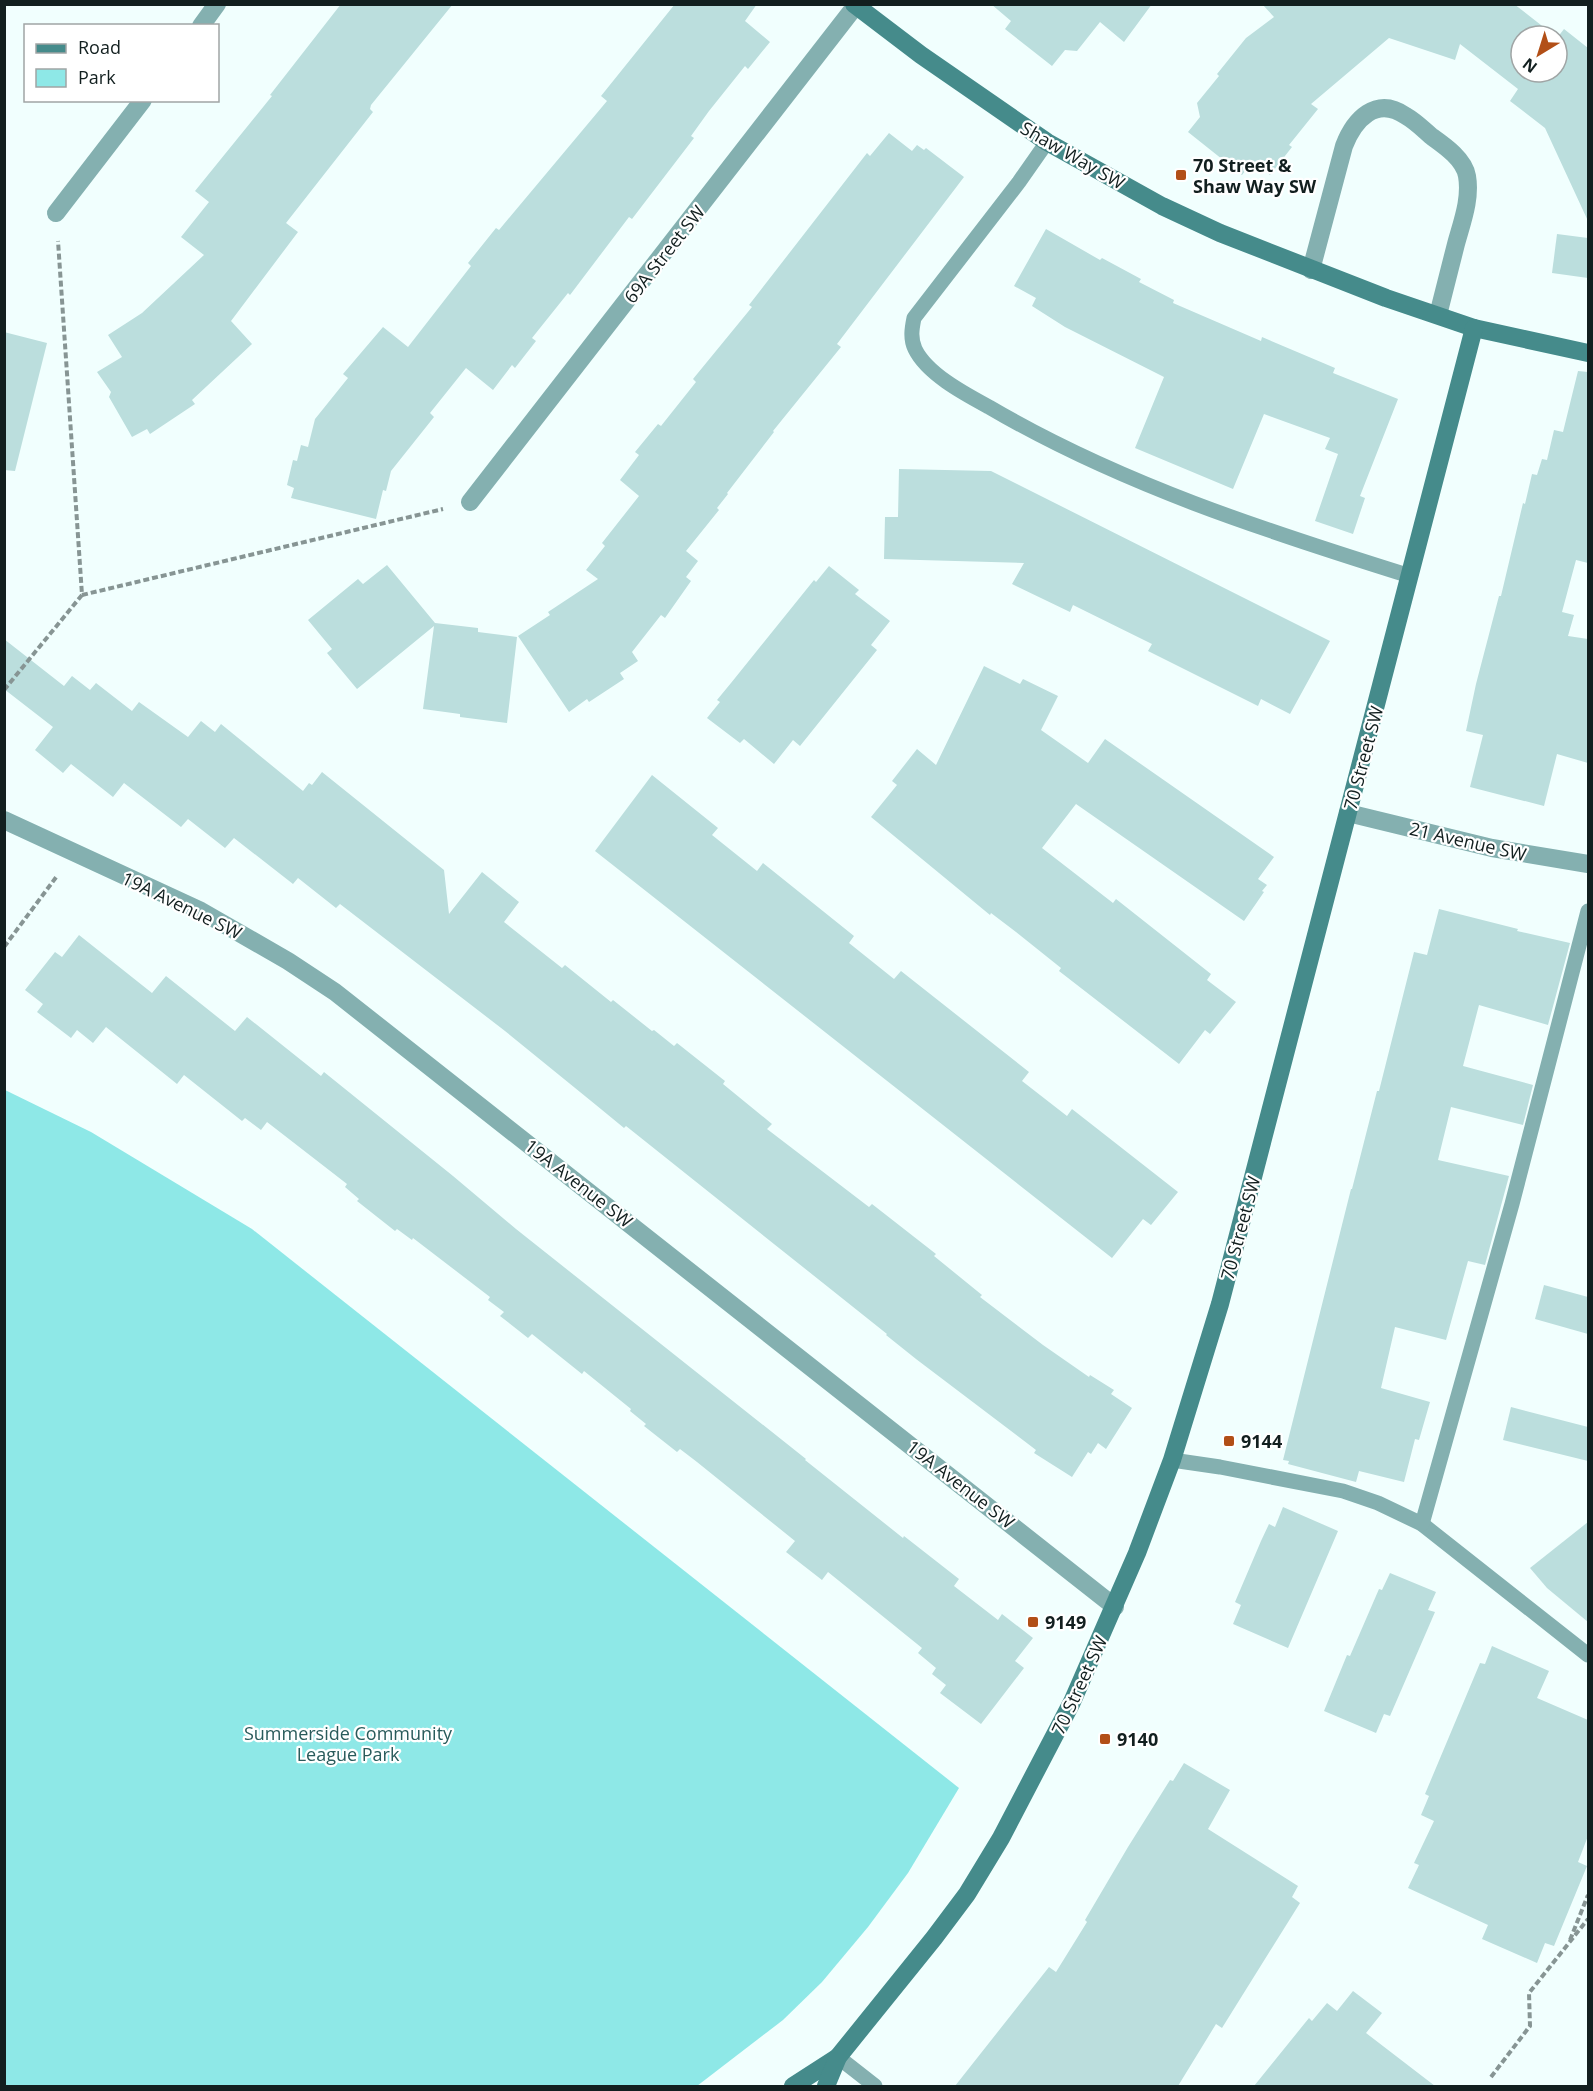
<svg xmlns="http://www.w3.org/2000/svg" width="1593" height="2091" viewBox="0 0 1593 2091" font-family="'Open Sans',sans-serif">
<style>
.green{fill:#8ee8e7}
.building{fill:#bbdedd}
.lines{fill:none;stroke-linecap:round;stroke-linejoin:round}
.path{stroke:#879594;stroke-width:4;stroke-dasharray:6 3;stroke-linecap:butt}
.lane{stroke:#84b0b0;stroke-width:15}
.street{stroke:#84b0b0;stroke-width:18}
.secondary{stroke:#458b8b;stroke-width:18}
.poi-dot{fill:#b24f17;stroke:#fff;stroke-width:2}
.labels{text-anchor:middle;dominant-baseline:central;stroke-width:4.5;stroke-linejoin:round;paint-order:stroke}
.street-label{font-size:18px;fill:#121f1f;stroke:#fff}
.poi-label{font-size:18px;font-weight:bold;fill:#121f1f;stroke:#fff;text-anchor:start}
.park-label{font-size:18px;fill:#295b5b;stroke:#fff}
</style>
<rect width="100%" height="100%" fill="#f1fffe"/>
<path class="green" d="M 5,1090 L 91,1132 L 252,1229 L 959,1788 L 908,1873 L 868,1927 L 822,1982 L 783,2020 L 697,2086 L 5,2086 Z"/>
<g class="building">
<path d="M 341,4 L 453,4 L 371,105 L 370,109 L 373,112 L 286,223 L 298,232 L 231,321 L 252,344 L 192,400 L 195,404 L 150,434 L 147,429 L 132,437 L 109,397 L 111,392 L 97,372 L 122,357 L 108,335 L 142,313 L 204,255 L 181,237 L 209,202 L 195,191 L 272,96 L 270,95 Z"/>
<path d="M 675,4 L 757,4 L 745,21 L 770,42 L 748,69 L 745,66 L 709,111 L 691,136 L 694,138 L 632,219 L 629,217 L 570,295 L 568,293 L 532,338 L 536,341 L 515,368 L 512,365 L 493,390 L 466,368 L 430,413 L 434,417 L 391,471 L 386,491 L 383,490 L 376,519 L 291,498 L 294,488 L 287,485 L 293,460 L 297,461 L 301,445 L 308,447 L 315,419 L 348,378 L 343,374 L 383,327 L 408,347 L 471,266 L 468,263 L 496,228 L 499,230 L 607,101 L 601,96 Z"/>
<path d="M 991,4 L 1152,4 L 1124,42 L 1100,22 L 1077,51 L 1065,50 L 1052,66 L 1005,29 L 1011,21 Z"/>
<path d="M 1262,4 L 1514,4 L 1555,36 L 1521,36 L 1521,72 L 1557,72 L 1557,38 L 1564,29 L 1588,48 L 1588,221 L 1545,128 L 1510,101 L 1518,89 L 1460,44 L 1455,60 L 1389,38 L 1311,104 L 1318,109 L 1289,145 L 1292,147 L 1270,175 L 1253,161 L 1242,175 L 1188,132 L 1200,117 L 1197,103 L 1219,76 L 1217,74 L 1246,38 L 1274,17 Z"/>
<path d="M 889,133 L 912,151 L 917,145 L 924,150 L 926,148 L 964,177 L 837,344 L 841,347 L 773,431 L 774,432 L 727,493 L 728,494 L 717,508 L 719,510 L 686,551 L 698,561 L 686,577 L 691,581 L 665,618 L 661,615 L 632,652 L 638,661 L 620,673 L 624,679 L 589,702 L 587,699 L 569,712 L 518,636 L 550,615 L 548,612 L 598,579 L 586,570 L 605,546 L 602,543 L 639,496 L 620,480 L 639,455 L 635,452 L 658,424 L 661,426 L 696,382 L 693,379 L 752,307 L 749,305 L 867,153 L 870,156 Z"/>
<path d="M 1046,229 L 1100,260 L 1102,258 L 1141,279 L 1139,282 L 1174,300 L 1173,303 L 1261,341 L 1262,337 L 1335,368 L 1333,373 L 1398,399 L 1360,496 L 1365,498 L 1353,534 L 1315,521 L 1338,454 L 1325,449 L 1330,438 L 1264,414 L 1233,489 L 1135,448 L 1164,377 L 1065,327 L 1032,306 L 1036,298 L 1014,286 Z"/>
<path d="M 1557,234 L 1588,238 L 1588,278 L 1552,273 Z"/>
<path d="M 4,332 L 47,343 L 15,471 L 4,470 Z"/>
<path d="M 1578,371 L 1588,372 L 1588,563 L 1576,560 L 1562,612 L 1574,615 L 1568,636 L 1588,639 L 1588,763 L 1557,754 L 1544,806 L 1470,787 L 1483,735 L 1466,731 L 1476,684 L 1499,596 L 1501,596 L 1523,503 L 1525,504 L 1532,474 L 1537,475 L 1542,459 L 1547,460 L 1554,430 L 1563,432 Z"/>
<path d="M 899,469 L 991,471 L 1330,641 L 1290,714 L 1261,699 L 1258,706 L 1148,651 L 1152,644 L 1073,605 L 1070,612 L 1012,584 L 1024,563 L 884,559 L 885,517 L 898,517 Z"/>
<path d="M 387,565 L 435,623 L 478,628 L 478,632 L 517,637 L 507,723 L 460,717 L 460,714 L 423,709 L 434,626 L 357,689 L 327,653 L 332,649 L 308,620 L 358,579 L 363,584 Z"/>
<path d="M 829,566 L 859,590 L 855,594 L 890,621 L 871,645 L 877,650 L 800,746 L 793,740 L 774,764 L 744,739 L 740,743 L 707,718 L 720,702 L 717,700 L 731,683 L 814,580 L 816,582 Z"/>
<path d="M 4,639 L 64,686 L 72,676 L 90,690 L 96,683 L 132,711 L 139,702 L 188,737 L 201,721 L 215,732 L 221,724 L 303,791 L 309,783 L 312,785 L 322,772 L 444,870 L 449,914 L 482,872 L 519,902 L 504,922 L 562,968 L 565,965 L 611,1002 L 613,1000 L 652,1031 L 654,1030 L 674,1046 L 677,1043 L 725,1081 L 723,1084 L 772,1124 L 767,1129 L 869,1207 L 872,1204 L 936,1254 L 934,1256 L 982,1295 L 980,1297 L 1043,1345 L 1089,1377 L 1090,1375 L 1114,1390 L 1111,1394 L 1132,1408 L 1106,1449 L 1098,1443 L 1091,1454 L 1088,1452 L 1072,1477 L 1034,1453 L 1036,1450 L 916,1359 L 886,1335 L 887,1334 L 626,1126 L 624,1128 L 596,1105 L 505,1031 L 340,904 L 336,908 L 298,878 L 293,884 L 234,838 L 225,848 L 188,819 L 181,827 L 124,783 L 113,797 L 71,764 L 63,773 L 35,750 L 53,727 L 4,689 Z"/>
<path d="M 984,666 L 1020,684 L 1023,679 L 1058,696 L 1041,730 L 1088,763 L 1105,739 L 1274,857 L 1258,879 L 1267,885 L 1262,891 L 1264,892 L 1244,921 L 1076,804 L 1042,848 L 1113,903 L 1116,899 L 1211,974 L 1207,980 L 1236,1002 L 1210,1034 L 1205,1030 L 1179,1064 L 1059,971 L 1061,968 L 1016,932 L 991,913 L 990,915 L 871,817 L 897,785 L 892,781 L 917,749 L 936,765 Z"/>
<path d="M 652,775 L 718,828 L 712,835 L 757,871 L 763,863 L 854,936 L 849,943 L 894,979 L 901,971 L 1029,1072 L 1022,1081 L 1067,1116 L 1072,1109 L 1178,1192 L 1151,1225 L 1143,1219 L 1112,1258 L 595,851 Z"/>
<path d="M 1439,909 L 1518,929 L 1517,931 L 1570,943 L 1548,1025 L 1479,1005 L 1463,1066 L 1533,1085 L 1523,1125 L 1451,1107 L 1438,1160 L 1509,1176 L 1485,1265 L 1468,1261 L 1446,1340 L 1395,1327 L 1381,1388 L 1430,1402 L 1419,1440 L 1415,1439 L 1404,1482 L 1359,1471 L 1356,1482 L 1288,1464 L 1289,1461 L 1283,1460 L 1351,1189 L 1352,1189 L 1377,1091 L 1379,1091 L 1414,952 L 1427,955 Z"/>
<path d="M 79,935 L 152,993 L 166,976 L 235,1031 L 247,1017 L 321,1076 L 324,1072 L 453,1176 L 516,1229 L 806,1459 L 805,1460 L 903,1538 L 904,1536 L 959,1579 L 954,1586 L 998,1620 L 1002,1614 L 1033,1638 L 1015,1661 L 1024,1668 L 981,1724 L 940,1693 L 946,1685 L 932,1674 L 936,1668 L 918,1653 L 922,1648 L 828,1572 L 822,1580 L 786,1552 L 795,1541 L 697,1462 L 680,1449 L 677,1452 L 644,1426 L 646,1424 L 630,1411 L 631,1409 L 584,1371 L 582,1374 L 532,1334 L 528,1338 L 500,1316 L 504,1312 L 488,1300 L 490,1297 L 413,1238 L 412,1240 L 397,1229 L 395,1231 L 357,1201 L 359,1199 L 345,1187 L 347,1184 L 267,1122 L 261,1130 L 245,1118 L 242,1121 L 184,1075 L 177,1084 L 106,1027 L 93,1043 L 77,1030 L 71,1038 L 37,1012 L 43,1004 L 25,990 L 55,952 L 62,957 Z"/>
<path d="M 1544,1285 L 1588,1297 L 1588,1334 L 1535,1319 Z"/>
<path d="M 1511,1407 L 1588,1427 L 1588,1461 L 1503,1440 Z"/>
<path d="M 1283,1507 L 1338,1531 L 1288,1648 L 1233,1624 L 1241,1605 L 1235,1602 L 1261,1541 L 1269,1524 L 1275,1527 Z"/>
<path d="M 1588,1522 L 1588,1622 L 1547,1588 L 1530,1568 Z"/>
<path d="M 1390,1573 L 1436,1592 L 1428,1610 L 1435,1612 L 1390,1716 L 1384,1714 L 1376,1733 L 1324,1711 L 1347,1655 L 1350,1656 L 1379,1589 L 1382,1590 Z"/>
<path d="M 1492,1646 L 1549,1671 L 1537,1698 L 1588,1720 L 1588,1836 L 1578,1862 L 1587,1866 L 1554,1946 L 1545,1943 L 1537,1963 L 1482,1939 L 1488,1925 L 1408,1888 L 1419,1865 L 1414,1863 L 1434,1821 L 1421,1815 L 1429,1796 L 1425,1794 L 1480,1663 L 1485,1664 Z"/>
<path d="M 1184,1763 L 1230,1790 L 1208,1829 L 1298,1886 L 1292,1897 L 1300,1903 L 1222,2028 L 1216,2024 L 1178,2086 L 955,2086 L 1049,1967 L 1056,1972 L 1087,1922 L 1085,1920 L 1128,1847 L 1170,1780 L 1173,1781 Z"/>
<path d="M 1353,1991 L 1382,2013 L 1366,2033 L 1435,2086 L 1254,2086 L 1309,2018 L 1312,2021 L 1327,2003 L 1337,2011 Z"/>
</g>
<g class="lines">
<g class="path">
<path d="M 82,595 L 443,509"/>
<path d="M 4,690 L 82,595 L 58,241"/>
<path d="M 4,947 L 57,876"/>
<path d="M 1570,1940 L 1588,1895"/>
<path d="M 1491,2077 L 1530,2026 L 1529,1993 L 1588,1919"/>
</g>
<g class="lane">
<path d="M 1047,142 L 1019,182 L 914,318 C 912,328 910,338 915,349 C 927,374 965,394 989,407 C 1120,484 1266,531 1410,576"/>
<path d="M 1172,1460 L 1220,1467 L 1343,1491 L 1378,1503 L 1422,1524 L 1588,1655"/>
<path d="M 1422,1524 L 1512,1204 L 1588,911"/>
<path d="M 838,2057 L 875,2086"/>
</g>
<g class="street">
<path d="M 201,26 L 217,4"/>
<path d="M 56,213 L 143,100"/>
<path d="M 1311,270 L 1344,146 C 1354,120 1376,95 1406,116 C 1415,121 1423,129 1431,136 C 1445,146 1464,159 1467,176 C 1471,199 1462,222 1456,244 C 1450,268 1444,291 1438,315"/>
<path d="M 470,502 L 857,4"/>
<path d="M 1348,813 L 1492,848 L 1588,864"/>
<path d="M 4,820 L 201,911 L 288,961 L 335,992 L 1115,1607"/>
</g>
<g class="secondary">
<path d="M 854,4 L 921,55 L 1047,142 L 1162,206 L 1220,233 L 1386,298 L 1474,328 L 1588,353"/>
<path d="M 793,2086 L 838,2057"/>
<path d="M 826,2086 L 838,2057 L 934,1938 L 967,1894 L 1001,1838 L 1072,1702 L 1137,1553 L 1172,1460 L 1220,1304 L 1474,328"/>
</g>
</g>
<g class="poi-dot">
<rect x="1175" y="169" width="12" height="12" rx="3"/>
<rect x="1223" y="1435" width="12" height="12" rx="3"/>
<rect x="1027" y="1616" width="12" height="12" rx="3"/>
<rect x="1099" y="1733" width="12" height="12" rx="3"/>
</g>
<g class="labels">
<g class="street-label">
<text transform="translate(1073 155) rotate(30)">Shaw Way SW</text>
<text transform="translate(664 254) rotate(-52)">69A Street SW</text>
<text transform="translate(1363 758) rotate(-75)">70 Street SW</text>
<text transform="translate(1468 841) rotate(13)">21 Avenue SW</text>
<text transform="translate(182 905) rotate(26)">19A Avenue SW</text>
<text transform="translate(579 1183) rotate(38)">19A Avenue SW</text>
<text transform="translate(1240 1228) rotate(-75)">70 Street SW</text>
<text transform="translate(961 1484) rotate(38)">19A Avenue SW</text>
<text transform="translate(1079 1685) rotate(-65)">70 Street SW</text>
</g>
<g class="poi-label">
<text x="1193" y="165">70 Street &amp;<tspan x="1193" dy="21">Shaw Way SW</tspan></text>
<text x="1241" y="1441">9144</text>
<text x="1045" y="1622">9149</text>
<text x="1117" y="1739">9140</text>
</g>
<g class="park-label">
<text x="348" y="1733">Summerside Community<tspan x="348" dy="21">League Park</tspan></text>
</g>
</g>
<rect width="1593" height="2091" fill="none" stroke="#121f1f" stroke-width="12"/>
<rect x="24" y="24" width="195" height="78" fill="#ffffff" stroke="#a0a5a5" stroke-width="1.5"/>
<rect x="36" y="44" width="30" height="9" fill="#458b8b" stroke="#a0a5a5" stroke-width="1.5"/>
<text x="78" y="54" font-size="18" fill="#121f1f">Road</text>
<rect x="36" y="69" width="30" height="18" fill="#8ee8e7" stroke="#a0a5a5" stroke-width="1.5"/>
<text x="78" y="84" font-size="18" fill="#121f1f">Park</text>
<g transform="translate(1539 54) rotate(218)"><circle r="28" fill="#ffffff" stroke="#a0a5a5" stroke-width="1.5"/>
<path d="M0-4.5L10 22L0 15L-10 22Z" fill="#b24f17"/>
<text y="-9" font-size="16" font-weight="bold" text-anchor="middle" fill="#121f1f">N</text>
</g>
</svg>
